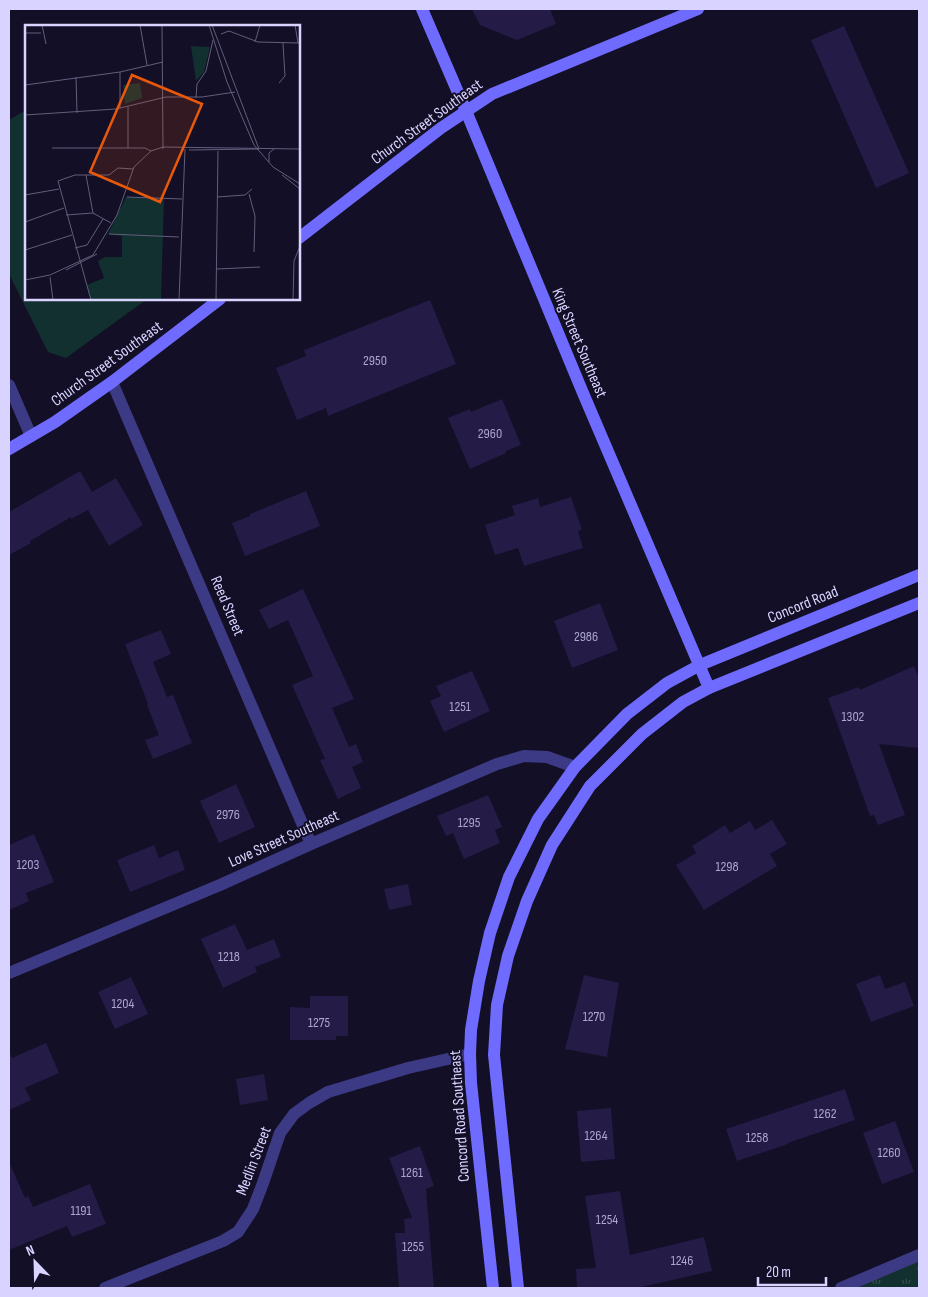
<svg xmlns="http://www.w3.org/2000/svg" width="928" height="1297" viewBox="0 0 928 1297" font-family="'Sofia Sans Condensed',sans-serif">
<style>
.park{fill:url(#park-tufts)}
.pitch{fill:#12302f}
.building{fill:#241b47}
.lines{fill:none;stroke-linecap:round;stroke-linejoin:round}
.street{stroke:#3d3a85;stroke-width:12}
.secondary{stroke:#6f6bff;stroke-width:12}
.labels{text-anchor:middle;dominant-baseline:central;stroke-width:4;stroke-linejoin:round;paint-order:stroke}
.number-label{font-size:14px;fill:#aca6d1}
.street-label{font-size:16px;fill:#d9d4ff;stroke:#130f26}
.inset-road{fill:none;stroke:#625e7d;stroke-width:1}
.view{fill:#e8590c;fill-opacity:0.15;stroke:#e8590c;stroke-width:2.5}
.inset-edge{fill:none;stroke:#d9d4ff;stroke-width:2.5}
</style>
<defs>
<pattern id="park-tufts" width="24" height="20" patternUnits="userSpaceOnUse" patternTransform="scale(1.25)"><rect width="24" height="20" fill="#12302f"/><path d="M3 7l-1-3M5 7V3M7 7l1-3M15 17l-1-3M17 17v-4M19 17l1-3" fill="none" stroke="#344d4e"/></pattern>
</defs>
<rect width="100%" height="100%" fill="#130f26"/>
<path class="park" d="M 919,1256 L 919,1288 L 842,1288 Z"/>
<path class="pitch" d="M 26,110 L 26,299 L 147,299 L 66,358 L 48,352 L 9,274 L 9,120 Z"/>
<g class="building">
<path d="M 472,9 L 550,9 L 556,24 L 517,40 L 480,25 Z"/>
<path d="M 844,26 L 909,173 L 876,188 L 811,40 Z"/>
<path d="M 430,300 L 456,364 L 328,416 L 326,408 L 297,420 L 276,368 L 306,356 L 304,350 Z"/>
<path d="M 502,399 L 521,445 L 506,451 L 506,453 L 470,469 L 448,418 L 470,409 L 471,412 Z"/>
<path d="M 80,471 L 92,492 L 116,478 L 143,525 L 109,546 L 88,510 L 71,519 L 71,517 L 30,541 L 31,543 L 9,555 L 9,512 Z"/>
<path d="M 306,491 L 320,526 L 245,556 L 232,523 L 250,516 L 250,514 Z"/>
<path d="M 571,497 L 582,530 L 578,531 L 583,548 L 524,566 L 518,548 L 495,555 L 485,525 L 515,515 L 512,506 L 538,498 L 540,507 Z"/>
<path d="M 303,589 L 354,699 L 332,708 L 349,747 L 356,744 L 363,762 L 352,767 L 361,788 L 338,799 L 320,760 L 325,759 L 292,685 L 313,676 L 288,620 L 269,629 L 259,610 Z"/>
<path d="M 600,603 L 618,650 L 572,668 L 554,621 Z"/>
<path d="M 161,630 L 171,654 L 153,662 L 167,697 L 173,695 L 192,743 L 153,759 L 145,740 L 159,735 L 147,705 L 148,704 L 125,644 Z"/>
<path d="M 914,666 L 919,678 L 919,748 L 879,744 L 905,815 L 878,825 L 874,815 L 870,816 L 828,698 L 859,687 L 860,690 Z"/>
<path d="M 472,671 L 490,711 L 444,732 L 430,701 L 441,696 L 436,686 Z"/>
<path d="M 236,784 L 255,827 L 219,843 L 200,801 Z"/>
<path d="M 488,795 L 502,827 L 495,830 L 500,843 L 464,859 L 453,833 L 446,836 L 437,816 Z"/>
<path d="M 772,820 L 787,844 L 770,854 L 777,866 L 704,910 L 676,865 L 696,853 L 692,846 L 725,825 L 730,833 L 750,821 L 755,830 Z"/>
<path d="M 34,834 L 54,882 L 26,893 L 29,901 L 9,910 L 9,845 Z"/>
<path d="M 154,845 L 159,858 L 178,850 L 185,870 L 130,892 L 117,860 Z"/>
<path d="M 408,884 L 412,905 L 389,910 L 384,889 Z"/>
<path d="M 235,924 L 247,950 L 274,939 L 281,957 L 255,967 L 257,972 L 223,988 L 201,939 Z"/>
<path d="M 584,975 L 619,983 L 607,1057 L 565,1049 Z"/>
<path d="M 880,975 L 885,989 L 905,982 L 914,1006 L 871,1022 L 856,984 Z"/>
<path d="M 131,977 L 148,1014 L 115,1029 L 98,992 Z"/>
<path d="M 310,996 L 348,996 L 348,1036 L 336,1036 L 336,1040 L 290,1040 L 290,1007 L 310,1008 Z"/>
<path d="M 46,1043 L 59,1073 L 25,1088 L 31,1100 L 9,1110 L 9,1051 L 12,1058 Z"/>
<path d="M 264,1074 L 268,1100 L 240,1105 L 236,1079 Z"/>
<path d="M 845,1089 L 855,1120 L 788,1143 L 788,1144 L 737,1161 L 726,1129 Z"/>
<path d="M 611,1108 L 615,1159 L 581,1162 L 577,1111 Z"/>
<path d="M 895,1121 L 914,1172 L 882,1184 L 863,1133 Z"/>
<path d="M 420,1146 L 434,1186 L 426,1189 L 434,1288 L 399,1288 L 395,1233 L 405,1233 L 404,1219 L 412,1218 L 389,1158 Z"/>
<path d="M 9,1162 L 25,1198 L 28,1196 L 33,1207 L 90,1184 L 106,1224 L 72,1237 L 67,1226 L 9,1250 Z"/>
<path d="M 620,1191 L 630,1255 L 704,1237 L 712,1271 L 637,1288 L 577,1288 L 576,1269 L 596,1268 L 585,1196 Z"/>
</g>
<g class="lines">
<g class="street">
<path d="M 112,382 L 311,844"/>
<path d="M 9,385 L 31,436"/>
<path d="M 9,973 L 220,885 L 311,844 L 497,764 L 524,756 L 547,757 L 575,767"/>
<path d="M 105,1288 L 223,1241 L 238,1232 L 253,1209 L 263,1183 L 280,1133 L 294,1114 L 309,1103 L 328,1092 L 408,1068 L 470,1054"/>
<path d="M 841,1288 L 919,1255"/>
</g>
<g class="secondary">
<path d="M 422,9 L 466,111 L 583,393 L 709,688"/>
<path d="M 299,238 L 441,128 L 492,94 L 698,9"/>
<path d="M 9,449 L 55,422 L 112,382 L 220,299"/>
<path d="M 493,1288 L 471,1083 L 470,1054 L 471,1030 L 479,981 L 490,933 L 509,877 L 538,819 L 575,767 L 627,714 L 667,683 L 700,665 L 919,575"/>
<path d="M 518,1288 L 494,1055 L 497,1005 L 508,956 L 527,901 L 552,845 L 590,786 L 642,734 L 683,702 L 709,688 L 919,603"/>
</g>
</g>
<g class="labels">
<g class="number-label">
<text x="375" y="360">2950</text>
<text x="490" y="433">2960</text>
<text x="586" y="636">2986</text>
<text x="460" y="706">1251</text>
<text x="853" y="716">1302</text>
<text x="228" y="814">2976</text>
<text x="469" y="822">1295</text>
<text x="28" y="864">1203</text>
<text x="727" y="866">1298</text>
<text x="229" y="956">1218</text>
<text x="123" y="1003">1204</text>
<text x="594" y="1016">1270</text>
<text x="319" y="1022">1275</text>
<text x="825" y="1113">1262</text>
<text x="596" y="1135">1264</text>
<text x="757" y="1137">1258</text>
<text x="889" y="1152">1260</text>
<text x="412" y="1172">1261</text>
<text x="81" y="1210">1191</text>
<text x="607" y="1219">1254</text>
<text x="413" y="1246">1255</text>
<text x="682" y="1260">1246</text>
</g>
<g class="street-label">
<text transform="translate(427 122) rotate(-36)">Church Street Southeast</text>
<text transform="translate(579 343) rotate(67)">King Street Southeast</text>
<text transform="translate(107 364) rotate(-36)">Church Street Southeast</text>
<text transform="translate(803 605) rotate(-22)">Concord Road</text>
<text transform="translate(227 606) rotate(67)">Reed Street</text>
<text transform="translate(284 839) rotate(-24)">Love Street Southeast</text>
<text transform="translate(460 1116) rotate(-94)">Concord Road Southeast</text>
<text transform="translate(254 1161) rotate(-69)">Medlin Street</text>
</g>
</g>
<g transform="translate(25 25)">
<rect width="275" height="275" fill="#130f26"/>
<path d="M 166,21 L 185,22 L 179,47 L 171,56 Z" fill="#12302f"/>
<path d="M 101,172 L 139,174 L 136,275 L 66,275 L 62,260 L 79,253 L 73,236 L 80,232 L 97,232 L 97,211 L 83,209 Z" fill="#12302f"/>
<path d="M 115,58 L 117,73 L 100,79 L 98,60 ZM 135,176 L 137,194 L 131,194 L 121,187 L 119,177 ZM 95,259 L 102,259 L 102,275 L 84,275 L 88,265 ZM 108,263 L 116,265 L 121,275 L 107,275 Z" fill="#12302f"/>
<path class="inset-road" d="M 17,0 L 21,19M 115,0 L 122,40M 137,0 L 138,124M 184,0 L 202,57 L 229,120 L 248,142 L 275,159M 187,0 L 234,124M 270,0 L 273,18M 0,8 L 16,8M 196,9 L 204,6 L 233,17 L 275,18M 230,17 L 235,0M 95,47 L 95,83M 51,52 L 52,88M 254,58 L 260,51 L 258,18M 0,60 L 95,47 L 138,37M 171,73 L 172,59 L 181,46 L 188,15M 103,82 L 103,123M 0,90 L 91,84 L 141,72 L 177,72 L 210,67M 27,123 L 120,123 L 126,126M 164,125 L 234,124M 244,137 L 244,128 L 249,124M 61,150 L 68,188M 257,150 L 275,164M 224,169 L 230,191 L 229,227M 0,170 L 34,164M 102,172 L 157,174M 192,172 L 220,170 L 227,164M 68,188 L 86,198M 41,190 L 68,188M 0,197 L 39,183M 84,209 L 154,212M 50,223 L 62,220 L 78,194M 0,225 L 47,210M 192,244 L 235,242M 41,245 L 72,229M 25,252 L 28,275M 0,255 L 25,250 L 68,230 L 92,190 L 109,142 L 126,126 L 138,122 L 275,124M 66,275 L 33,156 L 50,150 L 84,150 L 93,143 L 108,144M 154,275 L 160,124M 191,275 L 193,126M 268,275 L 269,236 L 275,221"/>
<path class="view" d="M 107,50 L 177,79 L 135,177 L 65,147 Z"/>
<rect width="275" height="275" class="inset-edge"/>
</g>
<rect width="928" height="1297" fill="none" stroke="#d9d4ff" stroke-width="20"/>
<g transform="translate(35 1262) rotate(337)" stroke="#130f26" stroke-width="4" paint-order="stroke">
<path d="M0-4L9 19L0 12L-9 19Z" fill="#d9d4ff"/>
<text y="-8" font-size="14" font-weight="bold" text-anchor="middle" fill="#d9d4ff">N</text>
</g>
<path d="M758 1277v8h68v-8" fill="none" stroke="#d9d4ff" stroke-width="2.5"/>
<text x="766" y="1277" font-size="15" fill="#d9d4ff" stroke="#130f26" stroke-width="4" paint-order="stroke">20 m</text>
</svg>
